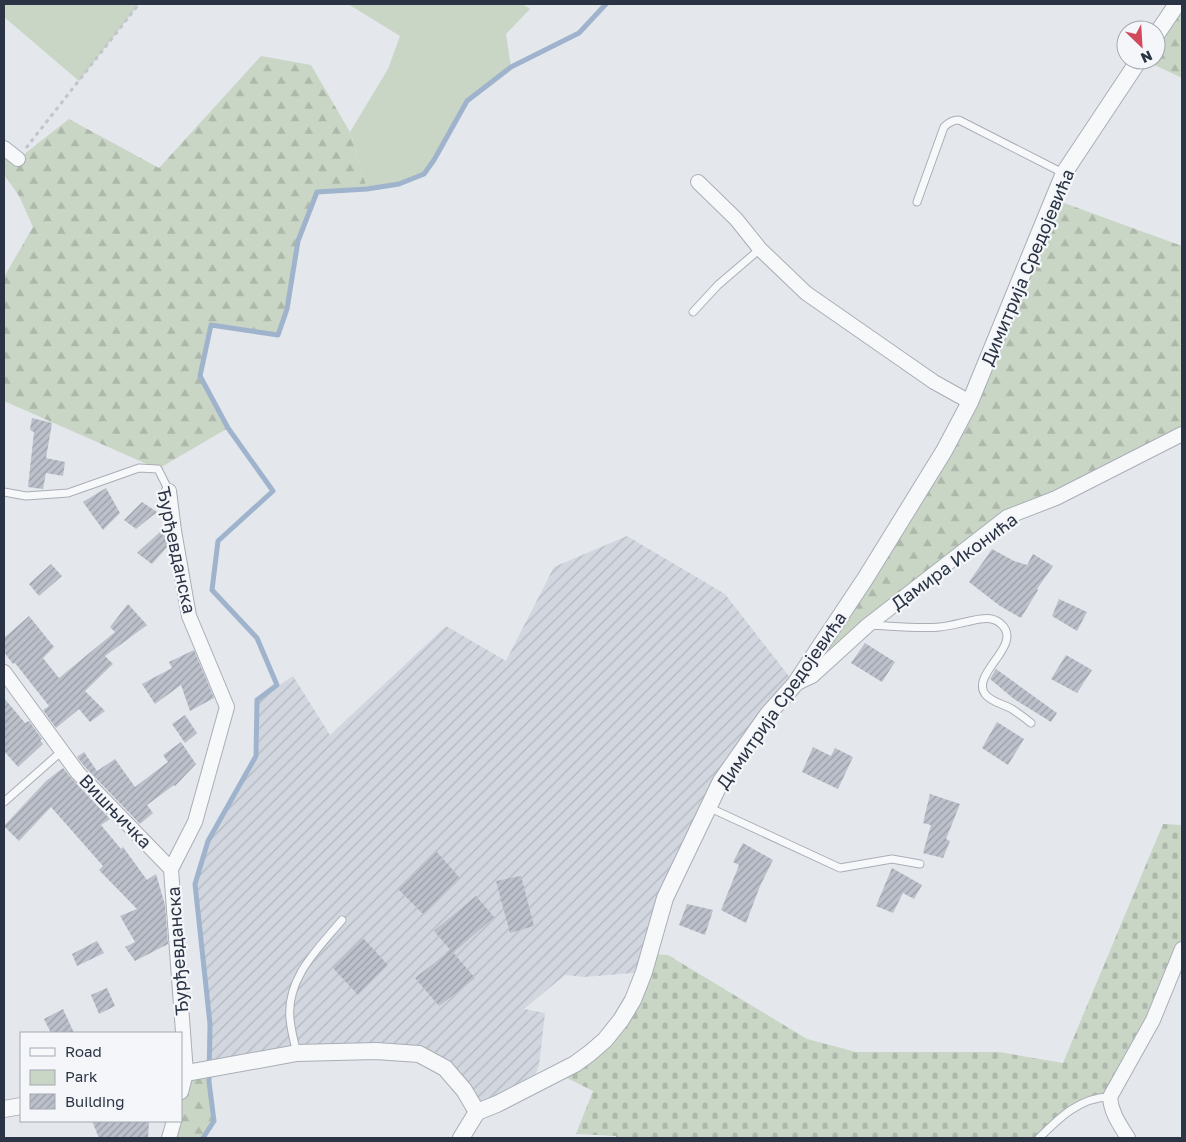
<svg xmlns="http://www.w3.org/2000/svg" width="1186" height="1142" viewBox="0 0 1186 1142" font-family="'Golos Text',sans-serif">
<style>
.industrial{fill:url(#industrial-furrows)}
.green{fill:#c9d6c5}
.forest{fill:url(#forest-firs)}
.cemetery{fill:url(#cemetery-stones)}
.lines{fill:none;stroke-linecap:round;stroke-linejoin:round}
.stream{stroke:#9fb4cc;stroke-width:5}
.building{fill:url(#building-hatch)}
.service-casing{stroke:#a9aeb7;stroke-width:9}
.minor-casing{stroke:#a9aeb7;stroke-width:16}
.tertiary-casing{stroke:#a9aeb7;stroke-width:18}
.path{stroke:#c2c5cb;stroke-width:3;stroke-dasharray:4 4;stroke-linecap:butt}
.service{stroke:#f7f8fa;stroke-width:7}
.minor{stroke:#f7f8fa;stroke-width:14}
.tertiary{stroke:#f7f8fa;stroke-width:16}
.labels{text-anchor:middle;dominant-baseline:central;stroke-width:4.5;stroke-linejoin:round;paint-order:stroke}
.street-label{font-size:18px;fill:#2b3445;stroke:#f4f6f9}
</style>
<defs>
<pattern id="industrial-furrows" width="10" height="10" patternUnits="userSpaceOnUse" patternTransform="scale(1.25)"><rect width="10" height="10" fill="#d2d6de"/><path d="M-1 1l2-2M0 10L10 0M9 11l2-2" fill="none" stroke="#b4b8c0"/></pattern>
<pattern id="forest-firs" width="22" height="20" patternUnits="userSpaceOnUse" patternTransform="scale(1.25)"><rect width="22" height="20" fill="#c9d6c5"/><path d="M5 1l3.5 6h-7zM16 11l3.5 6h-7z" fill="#adb8ab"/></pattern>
<pattern id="cemetery-stones" width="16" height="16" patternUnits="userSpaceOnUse" patternTransform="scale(1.25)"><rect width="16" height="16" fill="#c9d6c5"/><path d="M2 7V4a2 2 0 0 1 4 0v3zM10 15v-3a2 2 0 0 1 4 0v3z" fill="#adb8ab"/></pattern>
<pattern id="building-hatch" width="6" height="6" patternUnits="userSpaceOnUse" patternTransform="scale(1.25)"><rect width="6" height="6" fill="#bbc0ca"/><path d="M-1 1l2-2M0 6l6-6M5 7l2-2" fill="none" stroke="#989da6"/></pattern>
</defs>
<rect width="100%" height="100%" fill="#e4e7ec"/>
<path class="industrial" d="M 627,536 L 725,594 L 795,684 L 768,714 L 682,859 L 644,972 L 585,977 L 565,975 L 524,1009 L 545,1013 L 539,1065 L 531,1087 L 477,1112 L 445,1068 L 376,1051 L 209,1070 L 210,1024 L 195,884 L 208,841 L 256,756 L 257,700 L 293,676 L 330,735 L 446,626 L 506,661 L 554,567 Z"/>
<g class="green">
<path d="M 4,4 L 139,4 L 79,81 L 4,17 Z"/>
<path d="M 348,4 L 523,4 L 530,9 L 506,34 L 511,67 L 467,101 L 434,160 L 424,174 L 399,184 L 367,189 L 350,132 L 388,69 L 400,36 Z"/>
</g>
<g class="forest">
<path d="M 1182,4 L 1182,78 L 1144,60 L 1156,60 L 1156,35 Z"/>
<path d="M 261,56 L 311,65 L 350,132 L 367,189 L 317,192 L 298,241 L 287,309 L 278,335 L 211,325 L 200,376 L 228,428 L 158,469 L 4,401 L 4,277 L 33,227 L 19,196 L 4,174 L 4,159 L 18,159 L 69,119 L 159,168 Z"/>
<path d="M 1053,199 L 1182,246 L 1182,434 L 1007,517 L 812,676 L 865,579 L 970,402 Z"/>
<path d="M 209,1070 L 209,1082 L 214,1121 L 203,1138 L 169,1138 L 174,1121 L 181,1121 L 181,1092 L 186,1073 Z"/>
</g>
<path class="cemetery" d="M 1163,824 L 1182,825 L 1182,949 L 1110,1097 L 1082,1104 L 1039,1138 L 616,1138 L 616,1136 L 576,1134 L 593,1091 L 557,1073 L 605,1040 L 649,954 L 668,955 L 807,1039 L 856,1052 L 999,1052 L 1063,1063 Z"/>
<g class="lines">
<path class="stream" d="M 203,1138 L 214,1121 L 209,1082 L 210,1024 L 195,884 L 208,841 L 256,756 L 257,700 L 277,685 L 257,638 L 212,590 L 218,541 L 273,491 L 228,428 L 200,376 L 211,325 L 278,335 L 287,309 L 298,241 L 317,192 L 367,189 L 399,184 L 424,174 L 434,160 L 467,101 L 511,67 L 579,33 L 606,4"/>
</g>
<g class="building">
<path d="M 32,418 L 52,423 L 46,458 L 65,462 L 63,476 L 46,473 L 43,489 L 28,487 L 34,432 L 30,430 Z"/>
<path d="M 106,488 L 120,513 L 103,530 L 83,502 Z"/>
<path d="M 142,502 L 157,512 L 136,529 L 124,520 Z"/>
<path d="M 160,532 L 166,537 L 168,546 L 152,564 L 137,553 Z"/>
<path d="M 992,549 L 1014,561 L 1027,565 L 1033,554 L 1053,566 L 1037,589 L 1038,590 L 1021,618 L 1000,606 L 969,582 Z"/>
<path d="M 51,564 L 62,576 L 39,596 L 29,584 Z"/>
<path d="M 1059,599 L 1087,612 L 1077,631 L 1052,616 Z"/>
<path d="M 128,604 L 147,625 L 105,656 L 113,664 L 85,691 L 105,711 L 90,722 L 79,709 L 56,728 L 43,710 L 49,706 L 15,663 L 13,664 L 4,652 L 4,638 L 29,616 L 54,647 L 43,658 L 59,678 L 115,632 L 110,627 Z"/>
<path d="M 865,643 L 895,662 L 882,682 L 851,663 Z"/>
<path d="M 194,650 L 214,698 L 190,711 L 181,685 L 155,704 L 142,684 L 172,668 L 169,662 Z"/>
<path d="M 1066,655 L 1092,670 L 1077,693 L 1051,679 Z"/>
<path d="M 996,669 L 1057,713 L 1051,722 L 1014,699 L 990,679 Z"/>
<path d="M 4,698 L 25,723 L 29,721 L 42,739 L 40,740 L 43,744 L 18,767 L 4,751 Z"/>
<path d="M 185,715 L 197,733 L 185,743 L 172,724 Z"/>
<path d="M 997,722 L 1024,739 L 1008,765 L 982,748 Z"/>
<path d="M 181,742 L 196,764 L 175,786 L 174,785 L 147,805 L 153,813 L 140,824 L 85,767 L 77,757 L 84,752 L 97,771 L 115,759 L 135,787 L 168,762 L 163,755 Z"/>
<path d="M 813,747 L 831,756 L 835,748 L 853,757 L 838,789 L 802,772 Z"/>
<path d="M 63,768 L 72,779 L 110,819 L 101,825 L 121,849 L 123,847 L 147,880 L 156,874 L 165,905 L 168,944 L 135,961 L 125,947 L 135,942 L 120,916 L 137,909 L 99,870 L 103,866 L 51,807 L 19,841 L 4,826 L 46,781 Z"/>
<path d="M 930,794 L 960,804 L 946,839 L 950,841 L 943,858 L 923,853 L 931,825 L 923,823 Z"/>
<path d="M 743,843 L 773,860 L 760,886 L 746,923 L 721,910 L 739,865 L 733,862 Z"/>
<path d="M 437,852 L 459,877 L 423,914 L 399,890 Z"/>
<path d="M 892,868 L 922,885 L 914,899 L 903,893 L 893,913 L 876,906 Z"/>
<path d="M 521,876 L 534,926 L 510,933 L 496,881 Z"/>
<path d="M 476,896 L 494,917 L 453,953 L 434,931 Z"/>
<path d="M 687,904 L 713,910 L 705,935 L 679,925 Z"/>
<path d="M 363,938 L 388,965 L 358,995 L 332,967 Z"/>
<path d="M 97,941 L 104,953 L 77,966 L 72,954 Z"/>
<path d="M 451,950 L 475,978 L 439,1006 L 415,978 Z"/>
<path d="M 107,988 L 115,1006 L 99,1014 L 91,995 Z"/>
<path d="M 63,1009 L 74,1033 L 51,1033 L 44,1019 Z"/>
<path d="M 92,1121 L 149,1121 L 148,1138 L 99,1138 Z"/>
</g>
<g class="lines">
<g class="service-casing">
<g id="service">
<path d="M 917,202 L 944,127 C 949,122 953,120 959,120 L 1063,173"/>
<path d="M 693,312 L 718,285 L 760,249"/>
<path d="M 4,492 L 26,496 L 68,493 L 139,468 L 158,469 L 169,491"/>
<path d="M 870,625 C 893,626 917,629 940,627 C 950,626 960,623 970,621 C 980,619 991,616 1000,623 C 1026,644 970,673 985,694 C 992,703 1004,704 1012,709 C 1018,713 1025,718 1031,723"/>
<path d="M 4,802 L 62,751"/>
<path d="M 708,807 L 840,868 L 892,859 L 920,864"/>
<path d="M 297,1053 C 294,1042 291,1030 290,1019 C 286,978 318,949 342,920"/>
<path d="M 1039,1138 C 1059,1118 1080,1097 1110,1097"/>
</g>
</g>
<g class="minor-casing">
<g id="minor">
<path d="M 4,148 L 18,159"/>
<path d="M 698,182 L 736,219 L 760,249 L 806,293 L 934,382 L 970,402"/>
<path d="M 169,491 L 174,531 L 189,616 L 227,707 L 195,822 L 171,869 L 186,1073 L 181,1092"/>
<path d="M 4,672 L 78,773 L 171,869"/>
<path d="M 795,684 L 812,676 L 868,625 L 1007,517 L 1056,498 L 1182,434"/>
<path d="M 169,1138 L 174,1121"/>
<path d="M 1128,1138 C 1120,1125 1111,1113 1110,1097 L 1153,1020 L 1182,949"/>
</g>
</g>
<g class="tertiary-casing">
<g id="tertiary">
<path d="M 1156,35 L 1177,4"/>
<path d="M 181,1074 L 297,1053 L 376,1051 L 419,1054 L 445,1068 L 464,1090 L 477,1112"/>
<path d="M 4,1109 L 21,1106"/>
<path d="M 477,1112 L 497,1104 L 575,1064 L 590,1053 L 605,1040 L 621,1020 L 633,1000 L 644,972 L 665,898 L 721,781 L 768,714 L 795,684 L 865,579 L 944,451 L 970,402 L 1064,173 L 1139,60"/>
<path d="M 461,1138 L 477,1112"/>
</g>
</g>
<path class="path" d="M 26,148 L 139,4"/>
<use href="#service" class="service"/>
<use href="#minor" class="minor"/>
<use href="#tertiary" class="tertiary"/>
</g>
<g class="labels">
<g class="street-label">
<text transform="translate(1027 267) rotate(-67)">Димитрија Средојевића</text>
<text transform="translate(177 550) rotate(78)">Ђурђевданска</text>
<text transform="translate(954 561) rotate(-36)">Дамира Иконића</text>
<text transform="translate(781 700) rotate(-55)">Димитрија Средојевића</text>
<text transform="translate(116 811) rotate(46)">Вишњичка</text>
<text transform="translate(177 951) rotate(-94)">Ђурђевданска</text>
</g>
</g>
<rect width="1186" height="1142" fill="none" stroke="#2b3445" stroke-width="10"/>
<rect x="20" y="1032" width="162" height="90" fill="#f4f6f9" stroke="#a4a8b1"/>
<rect x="30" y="1048" width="25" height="8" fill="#f7f8fa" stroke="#a4a8b1"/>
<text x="65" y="1057" font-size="15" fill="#2b3445">Road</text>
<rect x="30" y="1070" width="25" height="15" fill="#c9d6c5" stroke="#a4a8b1"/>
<text x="65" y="1082" font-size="15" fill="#2b3445">Park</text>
<rect x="30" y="1094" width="25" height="15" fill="url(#building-hatch)" stroke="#a4a8b1"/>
<text x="65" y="1107" font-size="15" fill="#2b3445">Building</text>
<g transform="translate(1141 45) rotate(155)"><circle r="24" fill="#f4f6f9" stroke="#a4a8b1"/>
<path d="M0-4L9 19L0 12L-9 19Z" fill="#d1495b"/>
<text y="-8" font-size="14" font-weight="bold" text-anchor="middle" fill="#2b3445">N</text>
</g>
</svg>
